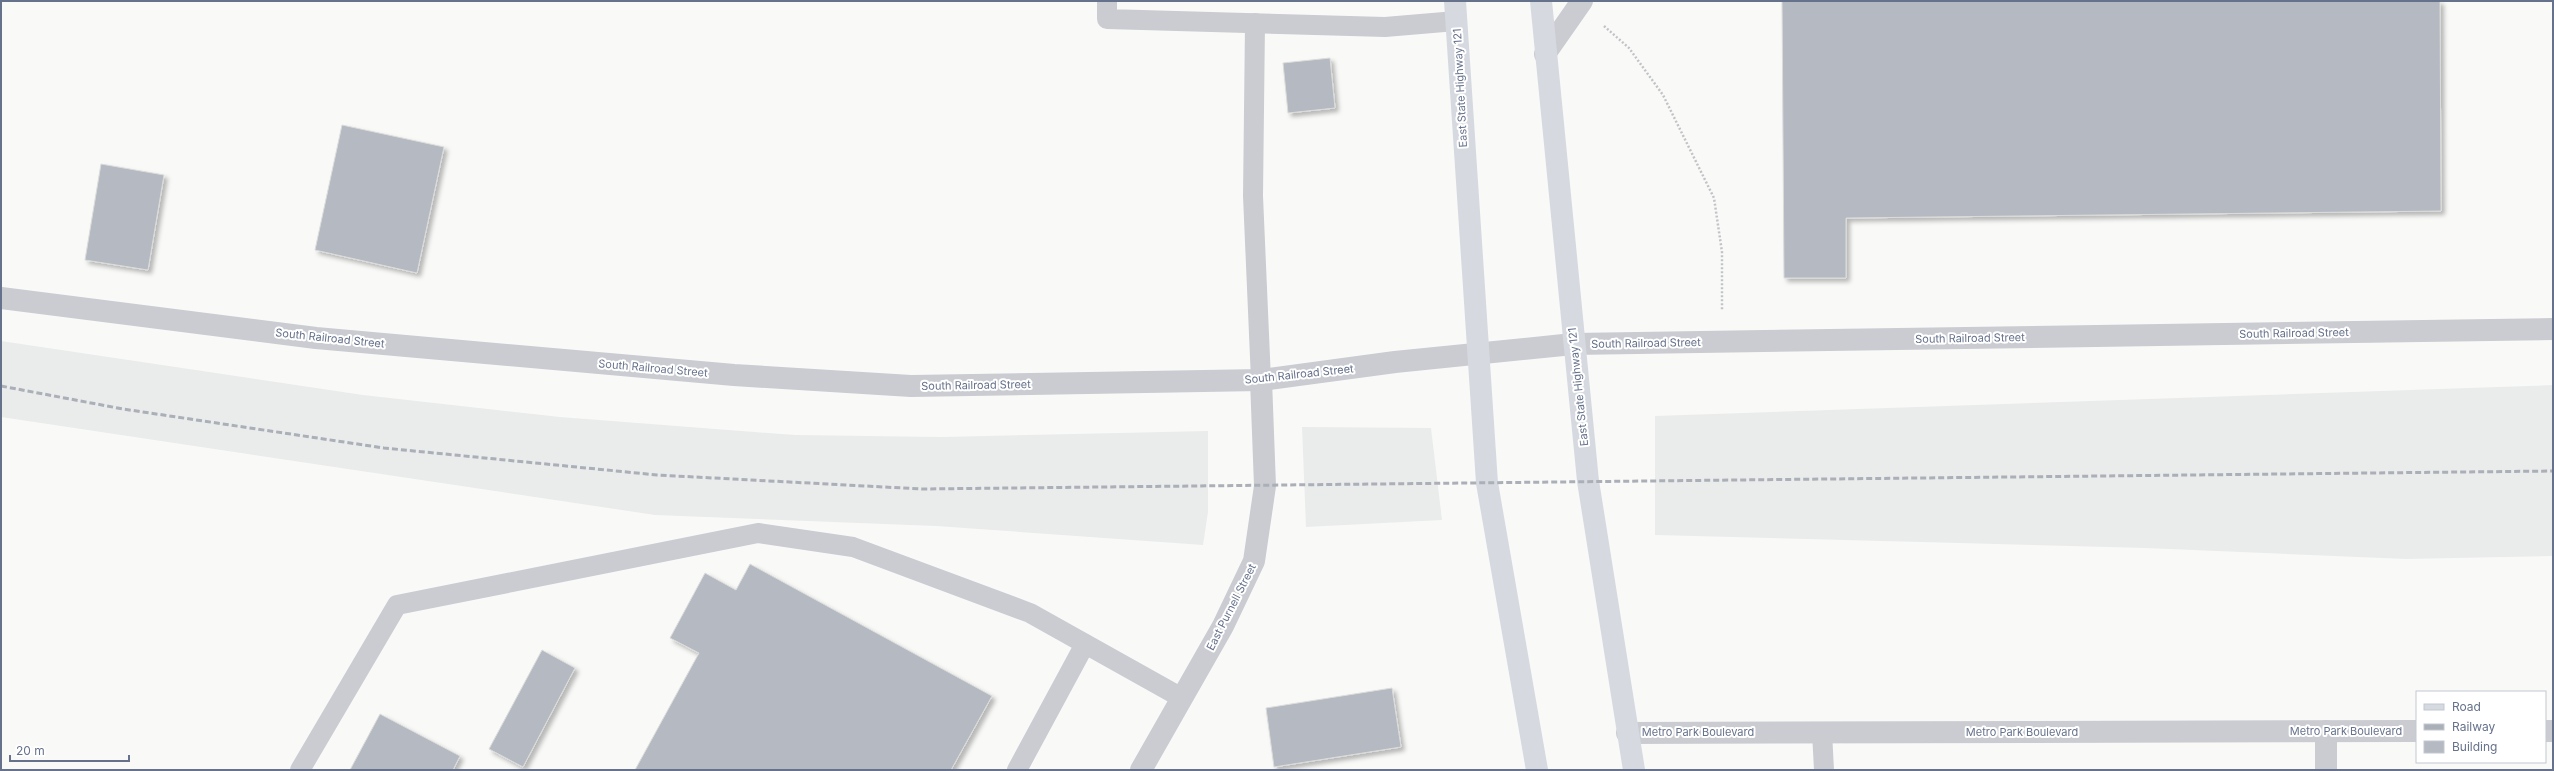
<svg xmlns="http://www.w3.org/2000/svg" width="2554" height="771" viewBox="0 0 2554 771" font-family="Inter,sans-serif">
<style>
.built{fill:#eaebeb}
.building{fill:#b4b9c2;stroke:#dbdcda;filter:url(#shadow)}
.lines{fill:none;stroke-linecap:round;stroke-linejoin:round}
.path{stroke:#c1c3c6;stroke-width:2.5;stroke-dasharray:2 2;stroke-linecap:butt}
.service{stroke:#caccd1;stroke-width:20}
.minor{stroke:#caccd1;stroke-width:22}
.tertiary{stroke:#caccd1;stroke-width:22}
.primary{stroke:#d6dae0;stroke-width:22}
.rail{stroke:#abafb7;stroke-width:3;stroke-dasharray:6 3;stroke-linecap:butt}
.labels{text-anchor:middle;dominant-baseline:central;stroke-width:4;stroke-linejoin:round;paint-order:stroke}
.street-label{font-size:11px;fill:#66728b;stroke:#fff}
</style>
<defs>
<filter id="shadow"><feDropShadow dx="3.5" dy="3.5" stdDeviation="2" flood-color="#0004"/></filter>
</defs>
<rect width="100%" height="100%" fill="#f9faf8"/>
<g class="built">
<path d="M 1,341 L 363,395 L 560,417 L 795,435 L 941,437 L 1208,431 L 1208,512 L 1203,545 L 936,526 L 655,515 L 1,417 Z"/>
<path d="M 2553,385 L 2553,556 L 2406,559 L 2145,548 L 1655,535 L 1655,416 Z"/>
<path d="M 1302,427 L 1431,428 L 1442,520 L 1306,527 Z"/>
</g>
<g class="building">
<path d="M 1782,1 L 2440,1 L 2441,211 L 1846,218 L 1846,278 L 1784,278 Z"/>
<path d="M 1330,58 L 1335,108 L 1288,113 L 1283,63 Z"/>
<path d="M 342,125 L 444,147 L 417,273 L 315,250 Z"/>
<path d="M 101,164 L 164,175 L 148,270 L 85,260 Z"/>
<path d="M 750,564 L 992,696 L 951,770 L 635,770 L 699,653 L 670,638 L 705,573 L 736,590 Z"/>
<path d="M 542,650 L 575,668 L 523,767 L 489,749 Z"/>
<path d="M 1392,688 L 1401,747 L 1274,767 L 1266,708 Z"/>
<path d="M 380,714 L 460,756 L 453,770 L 350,770 Z"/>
</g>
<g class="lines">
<path class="path" d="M 1604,26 L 1629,48 L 1663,95 L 1714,198 L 1722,252 L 1722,310"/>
<g class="service">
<path d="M 1107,1 L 1107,19 L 1385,27 L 1456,21"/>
<path d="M 1255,23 L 1253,196 L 1261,380"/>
<path d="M 1822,732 L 1824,770"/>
<path d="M 300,770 L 397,605 L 758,533 L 853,547 L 1030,613 L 1182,698"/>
<path d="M 1017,770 L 1085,644"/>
</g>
<g class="minor">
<path d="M 1545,54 L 1582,1"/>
<path d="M 2326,731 L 2326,770"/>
<path d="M 2545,731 L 2553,731"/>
<path d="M 1627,733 L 2417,731"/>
</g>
<g class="tertiary">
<path d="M 1,298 L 316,338 L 734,375 L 911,386 L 1261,380 L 1395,362 L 1573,344 L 2553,329"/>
<path d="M 1141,770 L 1223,626 L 1254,561 L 1265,486 L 1261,380"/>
</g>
<g class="primary">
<path d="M 1455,1 L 1487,483 L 1537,770"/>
<path d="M 1541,1 L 1588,481 L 1634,770"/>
</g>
<path class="rail" d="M 1,386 L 123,409 L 384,448 L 657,475 L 922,489 L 2553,471"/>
</g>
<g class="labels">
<g class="street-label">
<text transform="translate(1460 88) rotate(-93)">East State Highway 121</text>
<text transform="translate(2294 333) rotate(-1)">South Railroad Street</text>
<text transform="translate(330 338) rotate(6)">South Railroad Street</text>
<text transform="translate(1970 338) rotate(-1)">South Railroad Street</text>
<text transform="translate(1646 343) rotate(-1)">South Railroad Street</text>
<text transform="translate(653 368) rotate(5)">South Railroad Street</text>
<text transform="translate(1299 374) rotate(-6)">South Railroad Street</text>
<text transform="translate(976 385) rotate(-1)">South Railroad Street</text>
<text transform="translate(1578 387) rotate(-96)">East State Highway 121</text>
<text transform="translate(1231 607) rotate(-63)">East Purnell Street</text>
<text x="2346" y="731">Metro Park Boulevard</text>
<text x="1698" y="732">Metro Park Boulevard</text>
<text x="2022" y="732">Metro Park Boulevard</text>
</g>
</g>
<rect width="2554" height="771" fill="none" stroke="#66728b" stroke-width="4"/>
<rect x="2416" y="691" width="130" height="72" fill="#ffffff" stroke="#c2c7d1"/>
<rect x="2424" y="704" width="20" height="6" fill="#d6dae0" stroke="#c2c7d1"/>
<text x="2452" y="711" font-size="12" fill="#66728b">Road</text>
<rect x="2424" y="724" width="20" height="6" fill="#abafb7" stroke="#c2c7d1"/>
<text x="2452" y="731" font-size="12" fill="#66728b">Railway</text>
<rect x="2424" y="741" width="20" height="12" fill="#b4b9c2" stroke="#c2c7d1"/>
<text x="2452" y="751" font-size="12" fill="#66728b">Building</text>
<path d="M10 755v6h119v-6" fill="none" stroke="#66728b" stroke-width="2"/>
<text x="16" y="755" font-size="12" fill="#66728b" stroke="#ffffff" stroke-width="3" paint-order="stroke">20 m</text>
</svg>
